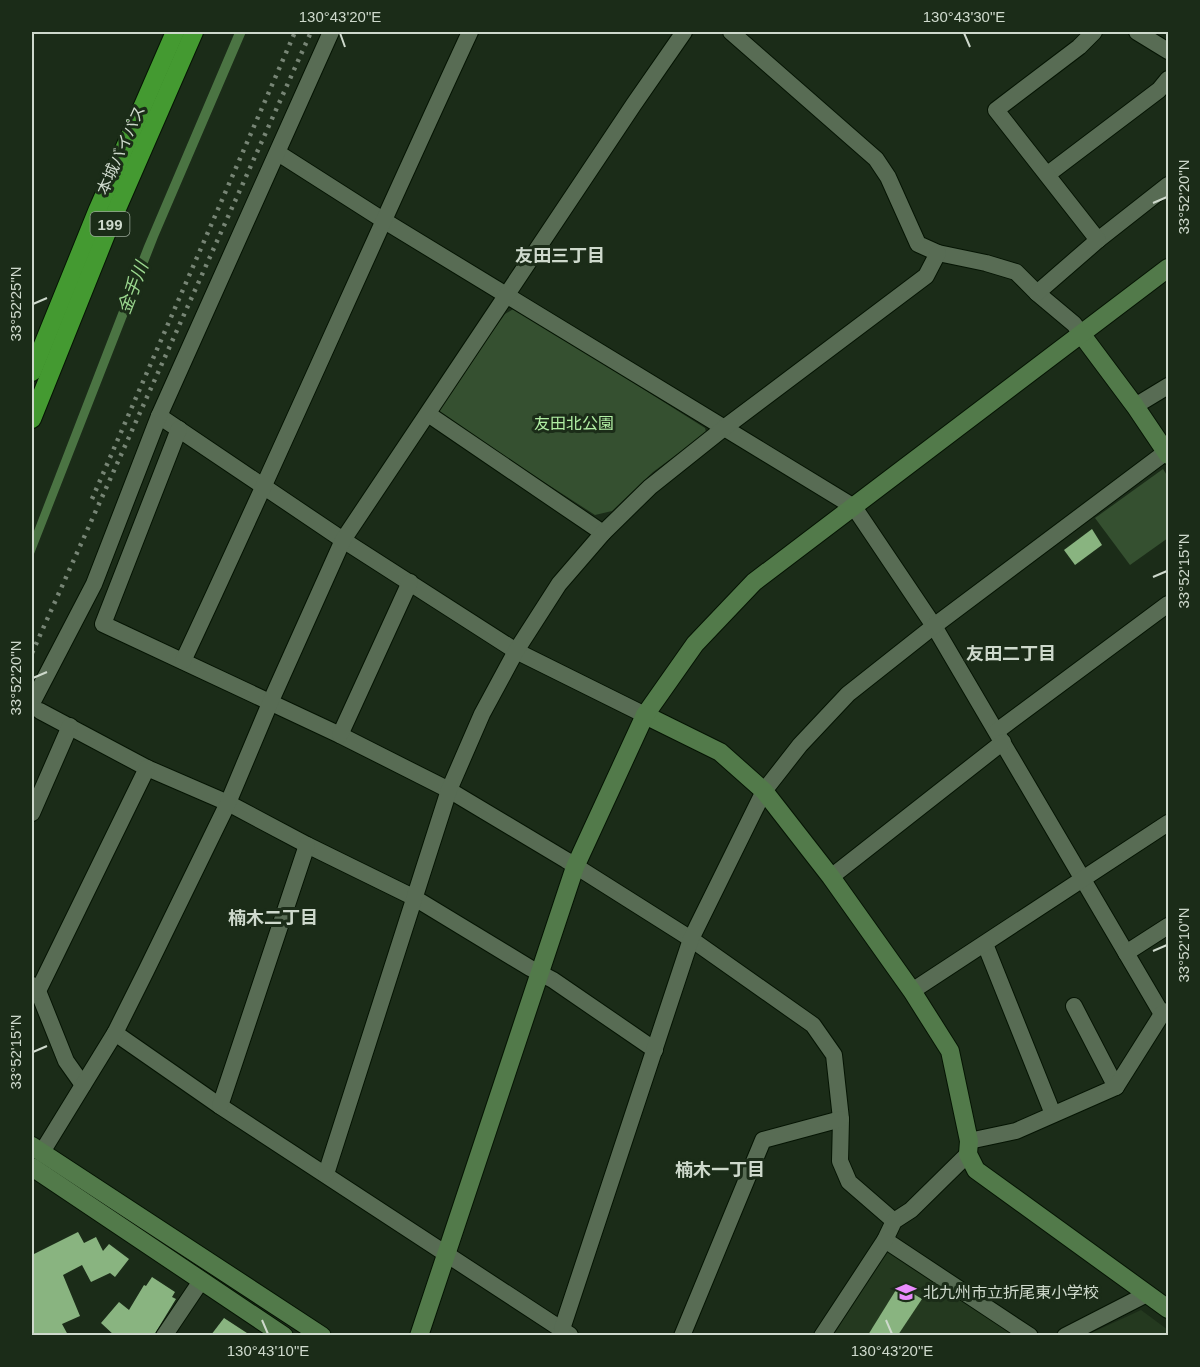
<svg xmlns="http://www.w3.org/2000/svg" width="1200" height="1367" viewBox="0 0 1200 1367" font-family="Arial,'Noto Sans JP',sans-serif">
<style>
.built{fill:#24391f}
.green{fill:#355030}
.water{fill:#4b7443}
.building{fill:#89b480}
.lines{fill:none;stroke-linecap:round;stroke-linejoin:round}
.street-casing{stroke:#051403;stroke-width:18}
.secondary-casing{stroke:#051403;stroke-width:20}
.highway-casing{stroke:#051403;stroke-width:20}
.street{stroke:#586c54;stroke-width:16}
.secondary{stroke:#527a4a;stroke-width:18}
.highway{stroke:#449a31;stroke-width:18}
.rail{stroke:#778575;stroke-width:4.5;stroke-dasharray:3 6;stroke-linecap:butt}
.ticks{fill:none;stroke:#ced9cc;stroke-width:2}
.labels{text-anchor:middle;dominant-baseline:central;stroke-width:6;stroke-linejoin:round;paint-order:stroke}
.shield{fill:#1b2c18;stroke:#98a596;stroke-width:1.5}
.shield-label{font-size:15px;font-weight:bold;fill:#ced9cc}
.street-label{font-size:16px;fill:#ced9cc;stroke:#1b2c18}
.park-label{font-size:16px;fill:#b1efa4;stroke:#1b2c18}
.poi-label{font-size:16px;fill:#ced9cc;stroke:#1b2c18;text-anchor:start}
.neighbourhood-label{font-size:18px;font-weight:bold;fill:#ced9cc;stroke:#1b2c18}
.water-label{font-size:18px;font-style:italic;fill:#9bd88f;stroke:#1b2c18}
.neatline{fill:none;stroke:#ced9cc;stroke-width:2}
.ticks-label{font-size:15px;text-anchor:middle;fill:#ced9cc}
</style>
<rect width="100%" height="100%" fill="#1b2c18"/>
<g class="built">
<path d="M 886,1249 L 1025,1336 L 828,1336 Z"/>
<path d="M 1141,1310 L 1168,1330 L 1168,1335 L 1087,1335 Z"/>
</g>
<g class="green">
<path d="M 515,308 L 705,428 L 707,436 L 691,444 L 653,472 L 612,511 L 595,515 L 439,414 L 439,406 L 505,314 Z"/>
<path d="M 1163,469 L 1168,477 L 1168,538 L 1130,565 L 1095,518 Z"/>
</g>
<path class="water" d="M 235,32 L 246,32 L 158,237 L 32,559 L 32,536 L 144,246 Z"/>
<g class="building">
<path d="M 1092,529 L 1102,545 L 1075,565 L 1064,550 Z"/>
<path d="M 78,1232 L 84,1243 L 96,1237 L 103,1251 L 109,1244 L 129,1259 L 115,1277 L 110,1273 L 91,1282 L 82,1265 L 63,1275 L 80,1316 L 62,1324 L 68,1335 L 34,1335 L 32,1331 L 32,1255 Z"/>
<path d="M 152,1277 L 175,1292 L 172,1297 L 176,1299 L 154,1335 L 114,1335 L 101,1323 L 119,1302 L 129,1310 L 144,1285 L 146,1286 Z"/>
<path d="M 899,1285 L 922,1299 L 898,1335 L 868,1335 Z"/>
<path d="M 224,1318 L 250,1335 L 211,1335 Z"/>
</g>
<g class="lines">
<g class="street-casing">
<g id="street">
<path d="M 731,32 L 876,159 L 888,177 L 918,244 L 938,253 L 986,263 L 1016,272 L 1037,293 L 1074,324 L 1082,335"/>
<path d="M 1137,32 L 1168,51"/>
<path d="M 278,153 L 383,220 L 854,507 L 934,626 L 1162,1014"/>
<path d="M 1048,174 L 1159,90 L 1168,79"/>
<path d="M 1098,240 L 1168,185"/>
<path d="M 1037,293 L 1098,240 L 996,110 L 1079,47 L 1094,32"/>
<path d="M 1135,406 L 1168,386"/>
<path d="M 428,414 L 603,533"/>
<path d="M 159,416 L 343,540 L 516,651 L 645,715"/>
<path d="M 179,429 L 103,624 L 340,735 L 449,790 L 566,860 L 691,939 L 813,1025 L 834,1055 L 841,1119 L 840,1161 L 849,1182 L 894,1221"/>
<path d="M 183,661 C 281,452 373,241 470,32"/>
<path d="M 32,703 L 94,584 L 159,416 L 331,32"/>
<path d="M 40,711 L 147,768 L 228,803 L 307,845 L 413,897 L 530,968 L 553,980 L 655,1050"/>
<path d="M 997,731 L 1168,604"/>
<path d="M 340,735 L 410,582"/>
<path d="M 32,813 L 70,726"/>
<path d="M 831,877 L 1003,742"/>
<path d="M 985,944 L 1053,1114"/>
<path d="M 1126,953 L 1168,926"/>
<path d="M 32,985 L 38,991 L 66,1061 L 83,1085"/>
<path d="M 38,991 L 147,768"/>
<path d="M 912,991 L 1168,823"/>
<path d="M 1074,1006 L 1116,1087"/>
<path d="M 115,1033 L 220,1106 L 570,1335"/>
<path d="M 220,1106 L 307,845"/>
<path d="M 969,1141 L 1016,1131 L 1116,1087 L 1162,1014 L 1168,1011"/>
<path d="M 42,1152 L 115,1033 L 146,971 L 228,803 L 270,703 L 343,540 L 634,104 L 684,32"/>
<path d="M 326,1174 L 449,790 L 482,714 L 516,651 L 559,584 L 603,533 L 650,487 L 724,428 L 926,276 L 938,253"/>
<path d="M 885,1240 L 1030,1336"/>
<path d="M 562,1329 L 691,939 L 764,791 L 800,745 L 848,694 L 934,626 L 1166,452"/>
<path d="M 164,1336 L 201,1281"/>
<path d="M 682,1336 L 763,1140 L 841,1119"/>
<path d="M 822,1336 L 885,1240 L 894,1221 L 911,1210 L 968,1154"/>
<path d="M 1065,1336 L 1147,1294"/>
</g>
</g>
<g class="secondary-casing">
<g id="secondary">
<path d="M 1082,335 L 1135,406 L 1168,455"/>
<path d="M 645,715 L 720,752 L 764,791 L 831,877 L 912,991 L 950,1051 L 969,1141 L 968,1154 L 976,1170 L 1168,1309"/>
<path d="M 32,1146 L 322,1336"/>
<path d="M 32,1167 L 284,1336"/>
<path d="M 419,1336 L 575,867 L 645,715 L 695,644 L 754,582 L 1168,268"/>
</g>
</g>
<g class="highway-casing">
<g id="highway">
<path d="M 32,372 L 98,209 L 175,32"/>
<path d="M 32,419 L 109,227 L 194,32"/>
</g>
</g>
<use href="#street" class="street"/>
<use href="#secondary" class="secondary"/>
<use href="#highway" class="highway"/>
<g class="rail">
<path d="M 92,499 L 295,32"/>
<path d="M 32,653 L 311,32"/>
</g>
</g>
<path class="ticks" d="M 340,33 L 345,47M 964,33 L 970,47M 1153,203 L 1167,197M 33,304 L 47,298M 1153,577 L 1167,571M 33,678 L 47,672M 1153,951 L 1167,945M 33,1052 L 47,1046M 262,1320 L 268,1334M 886,1320 L 892,1334"/>
<defs>
<g id="school-bare" transform="scale(1.62)"><path d="M0-5L7-2L0 1L-7-2ZM-4 1L0 2.5L4 1V4Q0 6-4 4Z" fill="#ea8dfd" stroke="#1b2c18" stroke-width="2.5" paint-order="stroke"/></g>
</defs>
<g fill-rule="evenodd">
<use href="#school-bare" x="906" y="1292"/>
</g>
<g class="labels">
<rect class="shield" x="90.5" y="212" width="39" height="24" rx="4.5"/>
<g class="shield-label">
<text x="110" y="224">199</text>
</g>
<g class="street-label">
<text transform="translate(121 150) rotate(-66)">本城バイパス</text>
</g>
<g class="park-label">
<text x="574" y="423">友田北公園</text>
</g>
<g class="poi-label">
<text x="923" y="1292">北九州市立折尾東小学校</text>
</g>
<g class="neighbourhood-label">
<text x="560" y="256">友田三丁目</text>
<text x="1011" y="654">友田二丁目</text>
<text x="273" y="918">楠木二丁目</text>
<text x="720" y="1170">楠木一丁目</text>
</g>
<g class="water-label">
<text transform="translate(133 288) rotate(-69)">金手川</text>
</g>
</g>
<rect width="1200" height="1367" fill="none" stroke="#1b2c18" stroke-width="66"/>
<rect x="33" y="33" width="1134" height="1301" class="neatline"/>
<g class="ticks-label">
<text x="340" y="22">130°43'20"E</text>
<text x="964" y="22">130°43'30"E</text>
<text transform="translate(1184 197) rotate(-90)" y="5">33°52'20"N</text>
<text transform="translate(16 304) rotate(-90)" y="5">33°52'25"N</text>
<text transform="translate(1184 571) rotate(-90)" y="5">33°52'15"N</text>
<text transform="translate(16 678) rotate(-90)" y="5">33°52'20"N</text>
<text transform="translate(1184 945) rotate(-90)" y="5">33°52'10"N</text>
<text transform="translate(16 1052) rotate(-90)" y="5">33°52'15"N</text>
<text x="268" y="1356">130°43'10"E</text>
<text x="892" y="1356">130°43'20"E</text>
</g>
</svg>
